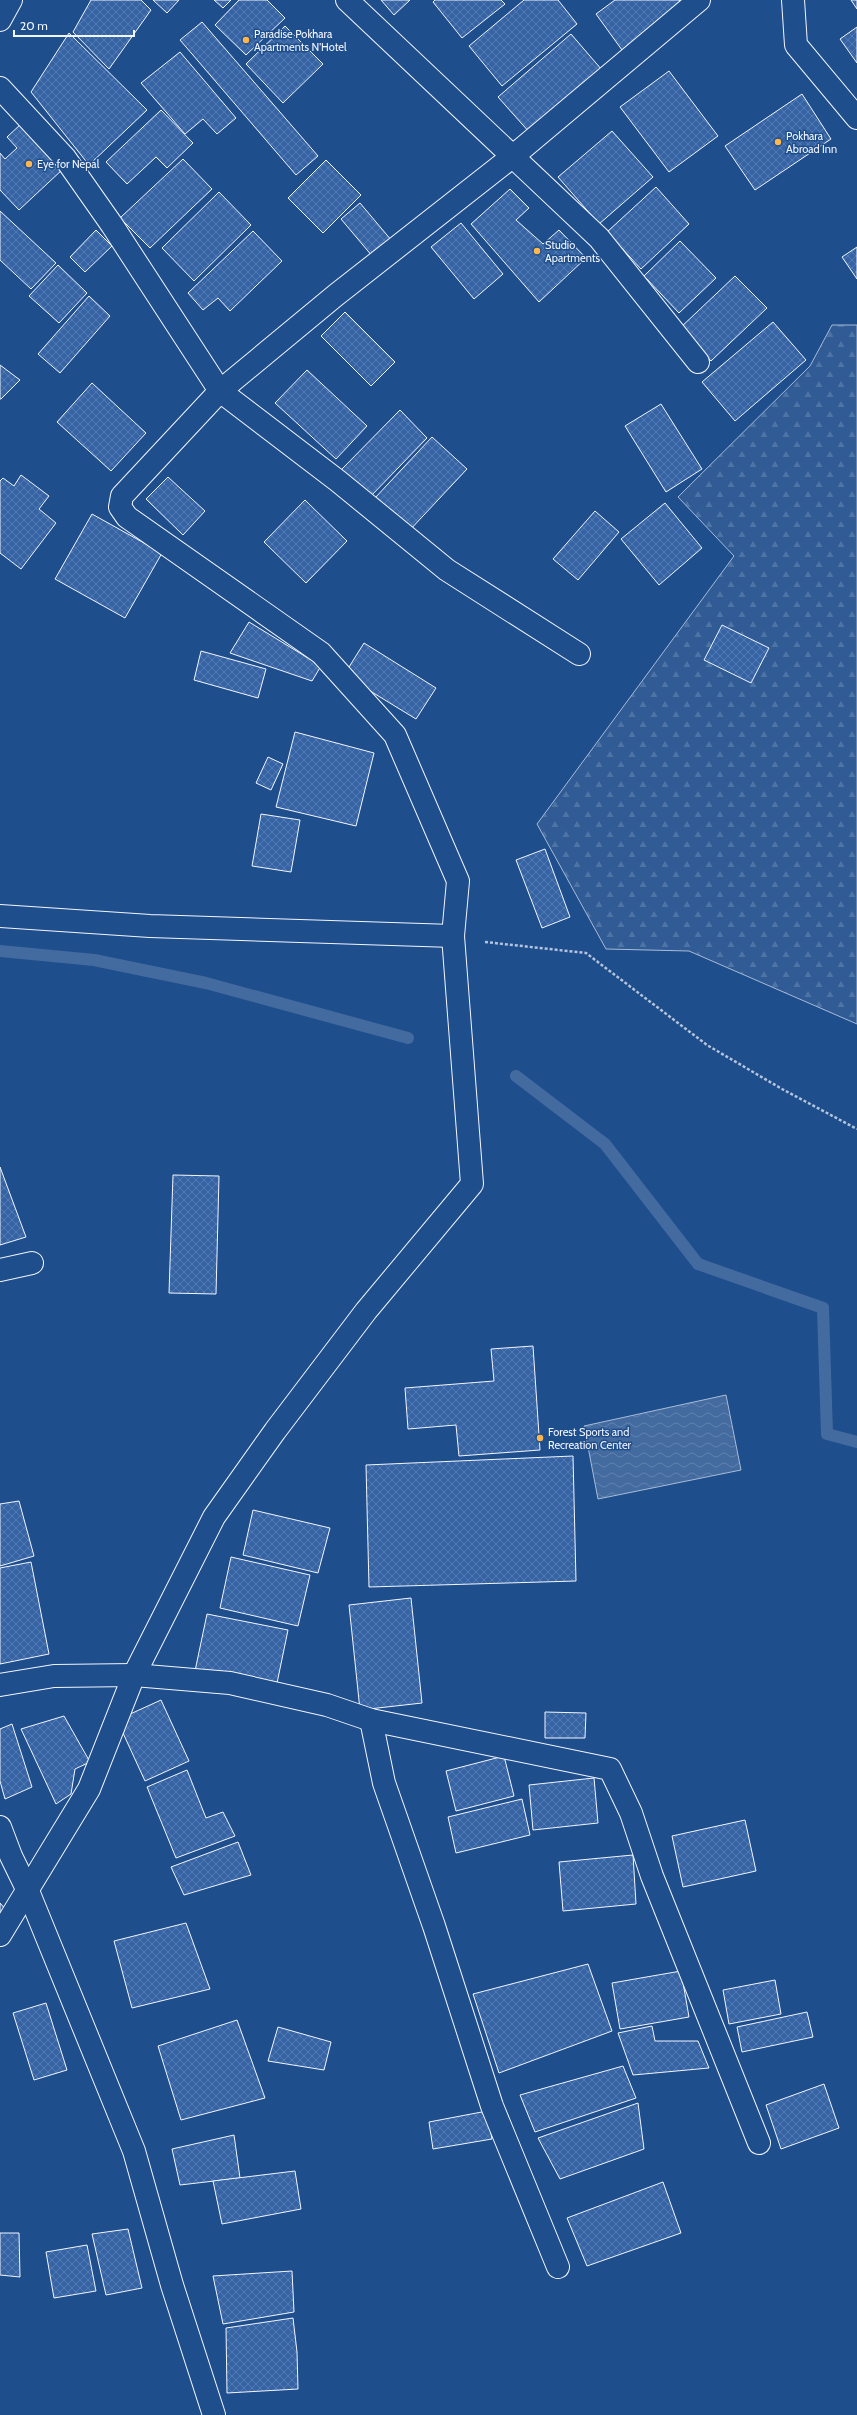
<svg xmlns="http://www.w3.org/2000/svg" width="857" height="2415" viewBox="0 0 857 2415" font-family="Cabin,sans-serif">
<style>
.forest{fill:url(#forest-firs);stroke:#a8bbd7}
.water{fill:url(#water-waves);stroke:#a8bbd7}
.lines{fill:none;stroke-linecap:round;stroke-linejoin:round}
.stream{stroke:#446ba0;stroke-width:12}
.building{fill:url(#building-cross-hatch);stroke:#f2f6ff}
.minor-casing{stroke:#f2f6ff;stroke-width:24}
.major-casing{stroke:#f2f6ff;stroke-width:24}
.path{stroke:#b3c4dc;stroke-width:2.5;stroke-dasharray:3 2;stroke-linecap:butt}
.minor{stroke:#1f4e8c;stroke-width:22}
.major{stroke:#1f4e8c;stroke-width:22}
.poi-dot{fill:#ffb74d;stroke:#1f4e8c;stroke-width:1.5}
.labels{text-anchor:middle;dominant-baseline:central;stroke-width:3;stroke-linejoin:round;paint-order:stroke}
.poi-label{font-size:11px;fill:#f2f6ff;stroke:#1f4e8c;text-anchor:start}
</style>
<defs>
<pattern id="forest-firs" width="22" height="20" patternUnits="userSpaceOnUse"><rect width="22" height="20" fill="#305b95"/><path d="M5 1l3.5 6h-7zM16 11l3.5 6h-7z" fill="#4e73a5"/></pattern>
<pattern id="water-waves" width="16" height="10" patternUnits="userSpaceOnUse"><rect width="16" height="10" fill="#446ba0"/><path d="M0 5q4-4 8 0t8 0" fill="none" stroke="#5f81ae"/></pattern>
<pattern id="building-cross-hatch" width="8" height="8" patternUnits="userSpaceOnUse"><rect width="8" height="8" fill="#3563a3"/><path d="M0 0l8 8M0 8l8-8" fill="none" stroke="#537ab1"/></pattern>
</defs>
<rect width="100%" height="100%" fill="#1f4e8c"/>
<path class="forest" d="M 832,325 L 857,325 L 857,1024 L 689,951 L 606,949 L 537,824 L 734,556 L 678,497 L 810,366 Z"/>
<path class="water" d="M 726,1395 L 741,1470 L 598,1499 L 584,1426 Z"/>
<g class="lines">
<g class="stream">
<path d="M 0,951 L 94,960 L 206,983 L 408,1038"/>
<path d="M 516,1076 L 605,1144 L 698,1264 L 823,1308 L 827,1434 L 857,1442"/>
</g>
</g>
<g class="building">
<path d="M 91,0 L 141,0 L 151,10 L 109,69 L 73,32 Z"/>
<path d="M 153,0 L 179,0 L 167,13 Z"/>
<path d="M 214,0 L 231,0 L 223,8 Z"/>
<path d="M 239,0 L 267,0 L 285,18 L 246,55 L 215,25 Z"/>
<path d="M 381,0 L 410,0 L 394,15 Z"/>
<path d="M 435,0 L 501,0 L 505,4 L 462,38 L 433,2 Z"/>
<path d="M 524,0 L 558,0 L 577,24 L 502,86 L 469,46 Z"/>
<path d="M 615,0 L 679,0 L 683,4 L 622,50 L 596,14 Z"/>
<path d="M 851,0 L 857,0 L 857,9 Z"/>
<path d="M 202,22 L 318,156 L 296,175 L 180,40 Z"/>
<path d="M 285,26 L 323,64 L 283,103 L 246,64 Z"/>
<path d="M 857,27 L 857,63 L 840,39 Z"/>
<path d="M 69,33 L 147,110 L 89,165 L 31,92 Z"/>
<path d="M 571,34 L 602,70 L 530,133 L 498,97 Z"/>
<path d="M 180,52 L 236,118 L 217,134 L 203,119 L 185,134 L 141,83 Z"/>
<path d="M 669,71 L 718,136 L 669,172 L 620,107 Z"/>
<path d="M 802,94 L 831,139 L 755,190 L 725,146 Z"/>
<path d="M 161,110 L 193,143 L 167,168 L 156,157 L 127,184 L 106,162 Z"/>
<path d="M 21,124 L 63,169 L 19,210 L 0,190 L 0,153 L 5,159 L 17,148 L 7,137 Z"/>
<path d="M 612,131 L 653,177 L 599,224 L 558,177 Z"/>
<path d="M 183,159 L 212,189 L 150,248 L 120,218 Z"/>
<path d="M 326,160 L 361,195 L 323,233 L 288,198 Z"/>
<path d="M 656,187 L 689,224 L 641,269 L 607,232 Z"/>
<path d="M 510,189 L 529,208 L 516,220 L 543,244 L 559,230 L 586,258 L 539,302 L 471,224 Z"/>
<path d="M 219,192 L 251,225 L 194,281 L 162,248 Z"/>
<path d="M 360,203 L 392,241 L 373,257 L 341,219 Z"/>
<path d="M 0,211 L 56,263 L 31,289 L 0,260 Z"/>
<path d="M 461,223 L 503,274 L 474,299 L 431,247 Z"/>
<path d="M 96,230 L 112,246 L 85,272 L 70,257 Z"/>
<path d="M 253,231 L 282,261 L 230,311 L 218,298 L 203,310 L 188,293 Z"/>
<path d="M 680,241 L 716,278 L 679,313 L 644,276 Z"/>
<path d="M 857,247 L 857,279 L 842,257 Z"/>
<path d="M 58,265 L 87,293 L 59,323 L 29,296 Z"/>
<path d="M 735,276 L 767,308 L 711,361 L 679,329 Z"/>
<path d="M 89,296 L 110,316 L 60,373 L 38,354 Z"/>
<path d="M 345,312 L 395,362 L 371,386 L 321,336 Z"/>
<path d="M 773,322 L 806,360 L 735,421 L 702,382 Z"/>
<path d="M 0,365 L 20,380 L 1,399 L 0,399 Z"/>
<path d="M 307,370 L 367,426 L 336,459 L 275,403 Z"/>
<path d="M 92,383 L 146,433 L 111,471 L 57,422 Z"/>
<path d="M 661,404 L 702,469 L 666,492 L 625,426 Z"/>
<path d="M 400,410 L 427,438 L 369,498 L 341,470 Z"/>
<path d="M 432,437 L 467,469 L 408,532 L 374,499 Z"/>
<path d="M 21,475 L 49,496 L 39,509 L 56,523 L 21,569 L 0,553 L 0,481 L 3,478 L 14,486 Z"/>
<path d="M 168,477 L 205,511 L 183,535 L 146,499 Z"/>
<path d="M 305,500 L 347,541 L 306,583 L 264,542 Z"/>
<path d="M 665,503 L 702,548 L 659,585 L 621,539 Z"/>
<path d="M 595,511 L 619,532 L 578,580 L 553,559 Z"/>
<path d="M 92,514 L 162,553 L 125,618 L 55,579 Z"/>
<path d="M 249,622 L 321,666 L 312,681 L 230,653 Z"/>
<path d="M 722,625 L 769,648 L 751,683 L 704,660 Z"/>
<path d="M 364,643 L 436,688 L 416,719 L 344,675 Z"/>
<path d="M 201,651 L 266,669 L 258,698 L 194,680 Z"/>
<path d="M 295,732 L 374,753 L 356,826 L 276,807 Z"/>
<path d="M 268,757 L 283,764 L 271,790 L 256,783 Z"/>
<path d="M 261,814 L 300,820 L 291,872 L 252,866 Z"/>
<path d="M 545,849 L 570,917 L 542,928 L 516,860 Z"/>
<path d="M 0,1167 L 26,1237 L 0,1245 Z"/>
<path d="M 173,1175 L 219,1176 L 216,1294 L 169,1293 Z"/>
<path d="M 533,1346 L 540,1450 L 459,1456 L 456,1425 L 408,1429 L 405,1388 L 494,1381 L 491,1349 Z"/>
<path d="M 573,1456 L 576,1581 L 369,1587 L 366,1465 Z"/>
<path d="M 19,1501 L 34,1556 L 0,1566 L 0,1504 Z"/>
<path d="M 253,1510 L 330,1528 L 318,1573 L 243,1555 Z"/>
<path d="M 231,1557 L 310,1575 L 298,1626 L 220,1608 Z"/>
<path d="M 31,1562 L 49,1654 L 0,1664 L 0,1568 Z"/>
<path d="M 411,1598 L 422,1703 L 360,1710 L 349,1605 Z"/>
<path d="M 207,1614 L 288,1630 L 276,1688 L 195,1671 Z"/>
<path d="M 161,1700 L 189,1761 L 145,1781 L 117,1720 Z"/>
<path d="M 545,1712 L 586,1713 L 585,1738 L 545,1738 Z"/>
<path d="M 64,1716 L 90,1762 L 75,1769 L 71,1794 L 56,1804 L 21,1729 Z"/>
<path d="M 12,1724 L 32,1787 L 5,1799 L 0,1781 L 0,1729 Z"/>
<path d="M 504,1756 L 514,1796 L 456,1811 L 446,1771 Z"/>
<path d="M 187,1770 L 206,1818 L 223,1812 L 235,1836 L 176,1858 L 147,1787 Z"/>
<path d="M 594,1778 L 598,1823 L 533,1830 L 529,1785 Z"/>
<path d="M 522,1799 L 530,1835 L 456,1853 L 448,1817 Z"/>
<path d="M 745,1820 L 756,1871 L 683,1887 L 672,1836 Z"/>
<path d="M 238,1842 L 251,1875 L 184,1895 L 171,1867 Z"/>
<path d="M 633,1855 L 636,1904 L 563,1911 L 559,1862 Z"/>
<path d="M 0,1903 L 7,1911 L 0,1918 Z"/>
<path d="M 186,1923 L 210,1989 L 132,2008 L 114,1941 Z"/>
<path d="M 588,1964 L 612,2031 L 499,2073 L 473,1994 Z"/>
<path d="M 681,1971 L 689,2017 L 620,2029 L 612,1983 Z"/>
<path d="M 775,1980 L 781,2014 L 729,2024 L 723,1990 Z"/>
<path d="M 46,2003 L 67,2070 L 34,2080 L 13,2013 Z"/>
<path d="M 807,2012 L 813,2037 L 742,2052 L 737,2027 Z"/>
<path d="M 237,2020 L 265,2098 L 181,2120 L 158,2046 Z"/>
<path d="M 652,2026 L 655,2041 L 698,2041 L 709,2068 L 633,2075 L 618,2033 Z"/>
<path d="M 278,2027 L 331,2042 L 324,2070 L 268,2061 Z"/>
<path d="M 623,2066 L 636,2098 L 535,2132 L 520,2095 Z"/>
<path d="M 824,2084 L 839,2128 L 781,2149 L 766,2105 Z"/>
<path d="M 638,2103 L 644,2149 L 560,2179 L 538,2138 Z"/>
<path d="M 487,2111 L 492,2139 L 433,2149 L 429,2122 Z"/>
<path d="M 234,2135 L 240,2178 L 180,2185 L 172,2149 Z"/>
<path d="M 295,2171 L 301,2209 L 222,2224 L 213,2181 Z"/>
<path d="M 663,2182 L 681,2233 L 587,2266 L 567,2218 Z"/>
<path d="M 128,2229 L 142,2288 L 106,2295 L 92,2234 Z"/>
<path d="M 0,2233 L 19,2233 L 20,2277 L 0,2275 Z"/>
<path d="M 87,2245 L 96,2291 L 54,2298 L 46,2252 Z"/>
<path d="M 292,2271 L 294,2312 L 223,2324 L 213,2276 Z"/>
<path d="M 293,2318 L 297,2352 L 298,2389 L 227,2393 L 226,2328 Z"/>
</g>
<g class="lines">
<g class="minor-casing">
<g id="minor">
<path d="M 347,0 L 599,238 L 698,362"/>
<path d="M 793,0 L 796,45 L 857,118"/>
<path d="M 0,88 L 65,158 L 112,225 L 220,391 L 122,496 L 120,507 L 127,517 L 321,653 L 395,735 L 458,881 L 453,936 L 472,1184 L 366,1311 L 275,1431 L 214,1517 L 134,1675 L 89,1789 L 0,1935"/>
<path d="M 579,654 L 447,570 L 338,481 L 220,391 L 336,295 L 512,157 L 699,0"/>
<path d="M 0,916 L 150,926 L 453,936"/>
<path d="M 0,1270 L 32,1263"/>
<path d="M 0,1685 L 54,1676 L 134,1675 L 230,1683 L 327,1705 L 371,1720 L 610,1769 L 631,1813 L 652,1876 L 759,2143"/>
<path d="M 371,1720 L 384,1783 L 434,1926 L 492,2106 L 558,2267"/>
<path d="M 0,1827 L 11,1856 L 28,1891 L 134,2151 L 172,2285 L 214,2415"/>
</g>
</g>
<g class="major-casing">
<path id="major" d="M 0,20 L 11,0"/>
</g>
<path class="path" d="M 485,942 L 586,953 L 707,1045 L 782,1089 L 857,1129"/>
<use href="#minor" class="minor"/>
<use href="#major" class="major"/>
</g>
<g class="poi-dot">
<circle cx="246" cy="40" r="4"/>
<circle cx="778" cy="142" r="4"/>
<circle cx="29" cy="164" r="4"/>
<circle cx="537" cy="251" r="4"/>
<circle cx="540" cy="1438" r="4"/>
</g>
<g class="labels">
<g class="poi-label">
<text x="254" y="34">Paradise Pokhara<tspan x="254" dy="13">Apartments N'Hotel</tspan></text>
<text x="786" y="136">Pokhara<tspan x="786" dy="13">Abroad Inn</tspan></text>
<text x="37" y="164">Eye for Nepal</text>
<text x="545" y="245">Studio<tspan x="545" dy="13">Apartments</tspan></text>
<text x="548" y="1432">Forest Sports and<tspan x="548" dy="13">Recreation Center</tspan></text>
</g>
</g>
<path d="M14 30v6h120v-6" fill="none" stroke="#f2f6ff" stroke-width="2"/>
<text x="20" y="30" font-size="12" fill="#f2f6ff" stroke="#1f4e8c" stroke-width="3" paint-order="stroke">20 m</text>
</svg>
